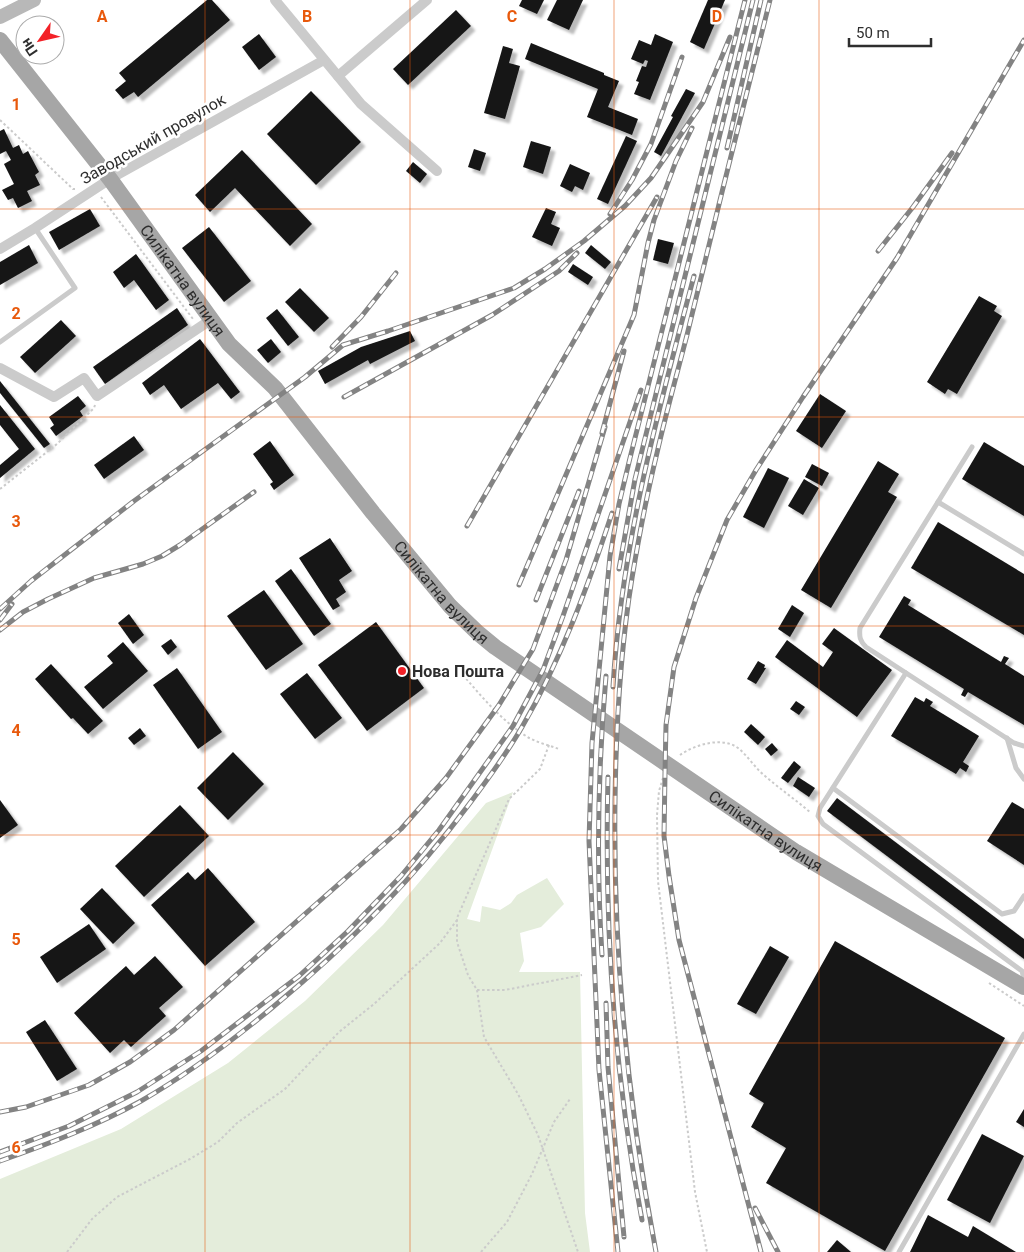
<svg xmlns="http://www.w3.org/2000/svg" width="1024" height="1252" viewBox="0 0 1024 1252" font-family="Roboto,sans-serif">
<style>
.green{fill:#e4eddb}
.building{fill:#151515;filter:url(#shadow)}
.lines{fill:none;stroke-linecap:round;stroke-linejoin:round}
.path{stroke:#cbcbcb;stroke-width:2;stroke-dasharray:2.5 2.5;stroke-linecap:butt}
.service{stroke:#cbcbcb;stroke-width:5}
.minor{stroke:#cbcbcb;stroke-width:10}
.secondary{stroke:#b8b8b8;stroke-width:14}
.primary{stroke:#a6a6a6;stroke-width:16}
.rail-casing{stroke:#838383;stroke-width:5}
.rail{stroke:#fff;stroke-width:3;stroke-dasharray:9;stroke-linecap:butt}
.grid{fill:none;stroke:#e8590c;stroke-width:1;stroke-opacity:0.55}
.poi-dot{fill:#f32228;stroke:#fff;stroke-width:2}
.labels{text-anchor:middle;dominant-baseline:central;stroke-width:5;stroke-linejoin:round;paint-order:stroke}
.street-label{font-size:16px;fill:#2e2e2e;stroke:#fff}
.poi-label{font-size:16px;font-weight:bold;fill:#2e2e2e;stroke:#fff;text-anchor:start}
.grid-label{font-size:16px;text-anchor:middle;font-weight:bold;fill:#e8590c;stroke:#fff;stroke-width:5;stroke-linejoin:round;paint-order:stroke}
</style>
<defs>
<filter id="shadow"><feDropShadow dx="4.5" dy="4.5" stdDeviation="1" flood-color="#0004"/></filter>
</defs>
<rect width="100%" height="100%" fill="#fff"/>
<path class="green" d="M 513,792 L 467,919 L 480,922 L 482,906 L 500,910 L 511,903 L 517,895 L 547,878 L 564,904 L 541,927 L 520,933 L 524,961 L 519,972 L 580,972 L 585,1213 L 590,1252 L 0,1252 L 0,1179 L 121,1129 L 228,1063 L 305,1001 L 383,925 L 486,803 Z"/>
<g class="building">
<path d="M 207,0 L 212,0 L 230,20 L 138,97 L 134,92 L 123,99 L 115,90 L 126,81 L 119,73 Z"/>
<path d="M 522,0 L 544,0 L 537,14 L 519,6 Z"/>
<path d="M 557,0 L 583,0 L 569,30 L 547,20 Z"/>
<path d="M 708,0 L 725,0 L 704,49 L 690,42 Z"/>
<path d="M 456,10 L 471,26 L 408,85 L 393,69 Z"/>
<path d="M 259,34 L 276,57 L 259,70 L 242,47 Z"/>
<path d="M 655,34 L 673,42 L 650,100 L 634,94 L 639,82 L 636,81 L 642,66 L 646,67 L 648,61 L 645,60 L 643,64 L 631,59 L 639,40 L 651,45 Z"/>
<path d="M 531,43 L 604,73 L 604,75 L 619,81 L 608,107 L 638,119 L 632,135 L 587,117 L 598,89 L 525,59 Z"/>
<path d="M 503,46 L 513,49 L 509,63 L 520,66 L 505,119 L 484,113 Z"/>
<path d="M 686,89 L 695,93 L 661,156 L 654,152 L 673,117 L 671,116 Z"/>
<path d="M 311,91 L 361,142 L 316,185 L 267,134 Z"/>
<path d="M 4,129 L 13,148 L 19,145 L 23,154 L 28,151 L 39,172 L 35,175 L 40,185 L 27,191 L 32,201 L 18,208 L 13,198 L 8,200 L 2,190 L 14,184 L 4,164 L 11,160 L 6,151 L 0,154 L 0,131 Z"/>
<path d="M 626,136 L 637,141 L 608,204 L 597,199 Z"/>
<path d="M 531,141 L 551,147 L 543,174 L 523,167 Z"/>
<path d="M 474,149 L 486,153 L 480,171 L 468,167 Z"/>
<path d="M 242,150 L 312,224 L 290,246 L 235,188 L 210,212 L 195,195 Z"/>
<path d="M 413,162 L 427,174 L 420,183 L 406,171 Z"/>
<path d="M 570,164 L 590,173 L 583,190 L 575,186 L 572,192 L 560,186 Z"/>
<path d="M 546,208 L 556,212 L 551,224 L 560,228 L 552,246 L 532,237 Z"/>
<path d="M 90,209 L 100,226 L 59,250 L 49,232 Z"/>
<path d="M 209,227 L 251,281 L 224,302 L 182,248 Z"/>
<path d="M 658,239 L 674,243 L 668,264 L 653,260 Z"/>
<path d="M 29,245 L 38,263 L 0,285 L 0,262 Z"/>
<path d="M 591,245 L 611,262 L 605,269 L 585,253 Z"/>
<path d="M 136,254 L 169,300 L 156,310 L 134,280 L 124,288 L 113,272 Z"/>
<path d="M 573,264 L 593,277 L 588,285 L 568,272 Z"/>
<path d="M 300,288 L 329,318 L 314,332 L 285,302 Z"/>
<path d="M 979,296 L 997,306 L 994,311 L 1002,316 L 957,394 L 948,389 L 945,394 L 927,382 Z"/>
<path d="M 177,308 L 188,325 L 105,384 L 93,367 Z"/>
<path d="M 277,309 L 299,337 L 288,346 L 266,318 Z"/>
<path d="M 61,320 L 76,336 L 35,373 L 20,357 Z"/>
<path d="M 410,331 L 415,341 L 370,364 L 368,360 L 325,384 L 318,371 L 361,347 Z"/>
<path d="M 200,339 L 240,392 L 231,399 L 218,383 L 181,409 L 164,385 L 150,395 L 142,383 Z"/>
<path d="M 271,339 L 281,352 L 268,363 L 257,350 Z"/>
<path d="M 0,381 L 50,444 L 44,448 L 0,393 Z"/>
<path d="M 820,394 L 846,411 L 822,448 L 796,431 Z"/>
<path d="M 78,396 L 86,406 L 80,411 L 83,416 L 56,436 L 50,428 L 54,425 L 49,417 Z"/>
<path d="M 0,405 L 35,449 L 0,478 L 0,465 L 19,449 L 0,425 Z"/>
<path d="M 134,436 L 144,450 L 104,479 L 94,465 Z"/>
<path d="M 270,441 L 294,475 L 274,490 L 270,484 L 273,482 L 253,454 Z"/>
<path d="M 984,442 L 1024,466 L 1024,516 L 962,479 Z"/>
<path d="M 878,461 L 899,474 L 888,492 L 897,497 L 831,608 L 801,590 Z"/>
<path d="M 812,464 L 829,473 L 822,486 L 805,477 Z"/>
<path d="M 768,468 L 789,478 L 764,528 L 743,517 Z"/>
<path d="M 804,479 L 819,488 L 803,515 L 788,506 Z"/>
<path d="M 938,522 L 1024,574 L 1024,635 L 911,568 Z"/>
<path d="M 330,538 L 352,571 L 339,580 L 346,592 L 336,599 L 340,606 L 333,610 L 299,558 Z"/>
<path d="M 291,569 L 331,624 L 314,636 L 275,581 Z"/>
<path d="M 264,590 L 303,644 L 266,670 L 227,616 Z"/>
<path d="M 904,596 L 911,600 L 908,605 L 1001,662 L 1004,656 L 1009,658 L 1005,664 L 1024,676 L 1024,725 L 968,692 L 965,697 L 961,695 L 964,689 L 879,637 Z"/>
<path d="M 792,605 L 804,613 L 790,637 L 778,629 Z"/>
<path d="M 129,614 L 144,635 L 133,644 L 118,623 Z"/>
<path d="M 376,622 L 424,688 L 367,731 L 318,665 Z"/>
<path d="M 834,628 L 892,670 L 857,717 L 775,657 L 787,640 L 823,667 L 833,652 L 822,644 Z"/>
<path d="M 171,639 L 177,647 L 168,655 L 161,646 Z"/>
<path d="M 123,642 L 148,671 L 103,709 L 84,687 L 113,663 L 107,656 Z"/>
<path d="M 758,661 L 765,665 L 764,668 L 766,668 L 756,684 L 747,679 Z"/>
<path d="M 51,664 L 103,721 L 88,734 L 73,718 L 71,719 L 35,679 Z"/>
<path d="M 177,668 L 222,732 L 198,749 L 153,685 Z"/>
<path d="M 307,673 L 342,718 L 315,739 L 280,694 Z"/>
<path d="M 915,697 L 924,702 L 926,698 L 933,702 L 930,706 L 979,736 L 963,762 L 969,766 L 966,772 L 960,768 L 956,774 L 891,736 Z"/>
<path d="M 796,701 L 805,707 L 799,715 L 790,709 Z"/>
<path d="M 751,724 L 765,737 L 758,745 L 744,732 Z"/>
<path d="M 140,728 L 146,736 L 134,745 L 128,738 Z"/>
<path d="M 772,743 L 778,750 L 771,756 L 765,749 Z"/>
<path d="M 233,752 L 264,784 L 228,820 L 197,788 Z"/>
<path d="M 794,761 L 801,767 L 788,783 L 781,778 Z"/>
<path d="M 798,777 L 815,788 L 809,797 L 793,786 Z"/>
<path d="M 837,798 L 1024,939 L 1024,959 L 827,811 Z"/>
<path d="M 0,800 L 18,825 L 0,838 Z"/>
<path d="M 1012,802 L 1024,809 L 1024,865 L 987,841 Z"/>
<path d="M 180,805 L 209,836 L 144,897 L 115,866 Z"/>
<path d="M 208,868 L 255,922 L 205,966 L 151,905 L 188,872 L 195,880 Z"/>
<path d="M 102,888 L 135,923 L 113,944 L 80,909 Z"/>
<path d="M 89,924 L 106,949 L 57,983 L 40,957 Z"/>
<path d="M 835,941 L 1005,1038 L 885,1251 L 766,1183 L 786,1148 L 751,1127 L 764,1103 L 749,1094 Z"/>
<path d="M 770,946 L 789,957 L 756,1014 L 737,1004 Z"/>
<path d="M 155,956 L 183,987 L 159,1008 L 166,1016 L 131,1047 L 124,1040 L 110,1053 L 74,1013 L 126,966 L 134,975 Z"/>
<path d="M 45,1020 L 77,1069 L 57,1081 L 26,1032 Z"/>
<path d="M 1024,1109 L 1024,1127 L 1016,1122 Z"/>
<path d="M 982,1134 L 1024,1156 L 990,1223 L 947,1200 Z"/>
<path d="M 928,1215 L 968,1237 L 973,1226 L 1016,1252 L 910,1252 Z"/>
<path d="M 837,1240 L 851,1252 L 827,1252 Z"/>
</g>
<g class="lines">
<g class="path">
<path d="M 0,120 L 73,189 L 75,189"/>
<path d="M 101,197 L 193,319"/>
<path d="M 0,489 L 57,444 L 94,408 L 95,405"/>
<path d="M 463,675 C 482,697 501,720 526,736 C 535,742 548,745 559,749"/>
<path d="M 549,745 L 540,769 L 509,799 L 457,918 L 457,942 L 468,975 L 477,990 L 505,990 L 582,975"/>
<path d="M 680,755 C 694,745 722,736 738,748 C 748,756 755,768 765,776 C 780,789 796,800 811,813"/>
<path d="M 663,778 L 659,791 L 657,815 L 658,881 L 695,1192 L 707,1252"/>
<path d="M 989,983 L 1024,1006"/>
<path d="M 477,990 L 484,1037 L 518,1094 L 538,1135 L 578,1252"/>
<path d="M 67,1252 L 92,1219 L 117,1197 L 190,1159 L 218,1142 L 237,1123 L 285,1089 L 339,1032 L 374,1004 L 440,943 L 457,920"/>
<path d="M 481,1252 L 507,1222 L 532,1174 L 554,1122 L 570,1099"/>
</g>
<g class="service">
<path d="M 0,342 L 75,288 L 35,228"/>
<path d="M 972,447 L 860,628 C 859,637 860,641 866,647 L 1014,743 L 1024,746"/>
<path d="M 938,502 L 1024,554"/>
<path d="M 906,673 L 820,808 L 818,816 L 823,824 L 1022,971 L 1024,979"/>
<path d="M 1007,738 L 1016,768 L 1024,779"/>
<path d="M 833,788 L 1002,914 L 1014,911 L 1024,896"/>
<path d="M 899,1252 L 1024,1034"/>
</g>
<g class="minor">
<path d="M 275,0 L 361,104 L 437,171"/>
<path d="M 338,76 L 427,0"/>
<path d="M 0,249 L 35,228 L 110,179 L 324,60"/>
<path d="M 0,368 L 54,397 L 84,378 L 97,396 L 212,319"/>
</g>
<path class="secondary" d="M 0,17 L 34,0"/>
<path class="primary" id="s1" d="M 0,40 L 110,179 L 229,344 L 275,388 L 373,513 L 450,606 L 478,633 L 495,647 L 796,852 L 1024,987"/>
<g class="rail-casing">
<g id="rail">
<path d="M 727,148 L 761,0"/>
<path d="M 610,214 L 632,180 L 651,144 L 682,57"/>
<path d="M 878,251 L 913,207 L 952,153"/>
<path d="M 332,347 L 361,317 L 396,273"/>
<path d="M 344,397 L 492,315 L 559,271 L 577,253"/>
<path d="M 602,433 L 624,351"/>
<path d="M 467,526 L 657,197"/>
<path d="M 619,569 L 635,479 L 753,0"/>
<path d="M 519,585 L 634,315 L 648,243 L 654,220 L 676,161 L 692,128"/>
<path d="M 536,600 L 579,491"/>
<path d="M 0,609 L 31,581 L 134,501 L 305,377 L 343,345 L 388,331 L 514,288 L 545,269 L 584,241 L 625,206 L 651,178 L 703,102 L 730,37"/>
<path d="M 0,620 L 12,604"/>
<path d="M 0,630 L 23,612 L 48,599 L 94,578 L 143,564 L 162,556 L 180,545 L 254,492"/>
<path d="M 613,687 C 621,547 658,411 694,276"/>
<path d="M 608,777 C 604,926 614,1074 642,1220"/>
<path d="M 602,955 C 596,862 598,769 606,676"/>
<path d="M 606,1003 L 608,1067 L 624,1237"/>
<path d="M 0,1112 L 26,1107 L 89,1085 L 130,1062 L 174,1030 L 401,829 L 446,778 L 499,705 L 533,649 L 566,560 L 605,427"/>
<path d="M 0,1152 L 69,1126 L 137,1092 L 201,1051 L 299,976 L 348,931 L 401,876 L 439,830 L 513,726 L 543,670 L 563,616 L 641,390"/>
<path d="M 0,1161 C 48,1144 96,1126 141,1101 C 188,1074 232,1041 273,1007 C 347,946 413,880 470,803 C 488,779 507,753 522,727 C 561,660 588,586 612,513"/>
<path d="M 755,1208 L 778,1252"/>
<path d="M 618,1252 L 599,1070 L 589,841 L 592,743 L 610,556 L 619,504 L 630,458 L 745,0"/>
<path d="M 656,1252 C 627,1100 613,955 615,801 C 616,727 620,652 632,578 C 639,536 647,494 657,453 C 666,413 677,374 687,335 C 714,223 742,112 770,0"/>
<path d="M 761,1252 L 679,940 L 669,876 L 664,836 L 665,773 L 666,725 L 674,667 L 696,598 L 727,520 L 756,470 L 803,397 L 897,258 L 1024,40"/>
</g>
</g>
<use href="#rail" class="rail"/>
</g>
<path class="grid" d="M 205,0 L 205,1252M 410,0 L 410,1252M 614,0 L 614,1252M 819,0 L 819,1252M 0,209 L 1024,209M 0,417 L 1024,417M 0,626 L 1024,626M 0,835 L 1024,835M 0,1043 L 1024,1043"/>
<circle class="poi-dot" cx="402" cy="671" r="5"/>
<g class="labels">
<g class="street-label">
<text transform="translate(153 139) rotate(-30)">Заводський провулок</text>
<text stroke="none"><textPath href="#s1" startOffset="302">Силікатна вулиця</textPath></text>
<text stroke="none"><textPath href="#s1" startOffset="708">Силікатна вулиця</textPath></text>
<text stroke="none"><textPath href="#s1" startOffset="1112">Силікатна вулиця</textPath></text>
</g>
<g class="poi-label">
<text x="412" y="671">Нова Пошта</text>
</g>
</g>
<g class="grid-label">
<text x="102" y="22">A</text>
<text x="307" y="22">B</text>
<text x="512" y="22">C</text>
<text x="717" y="22">D</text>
<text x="16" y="110">1</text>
<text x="16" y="319">2</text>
<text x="16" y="527">3</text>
<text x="16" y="736">4</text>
<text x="16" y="945">5</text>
<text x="16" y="1153">6</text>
</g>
<g transform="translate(40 40) rotate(236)"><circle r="24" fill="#ffffff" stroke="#ababab"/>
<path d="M0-4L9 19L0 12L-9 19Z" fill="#f32228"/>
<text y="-8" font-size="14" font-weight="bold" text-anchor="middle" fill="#2e2e2e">Пн</text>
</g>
<path d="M849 38v8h82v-8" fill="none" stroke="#2e2e2e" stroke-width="2.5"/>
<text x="856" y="38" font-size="15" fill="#2e2e2e" stroke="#ffffff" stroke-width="4" paint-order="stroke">50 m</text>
</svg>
